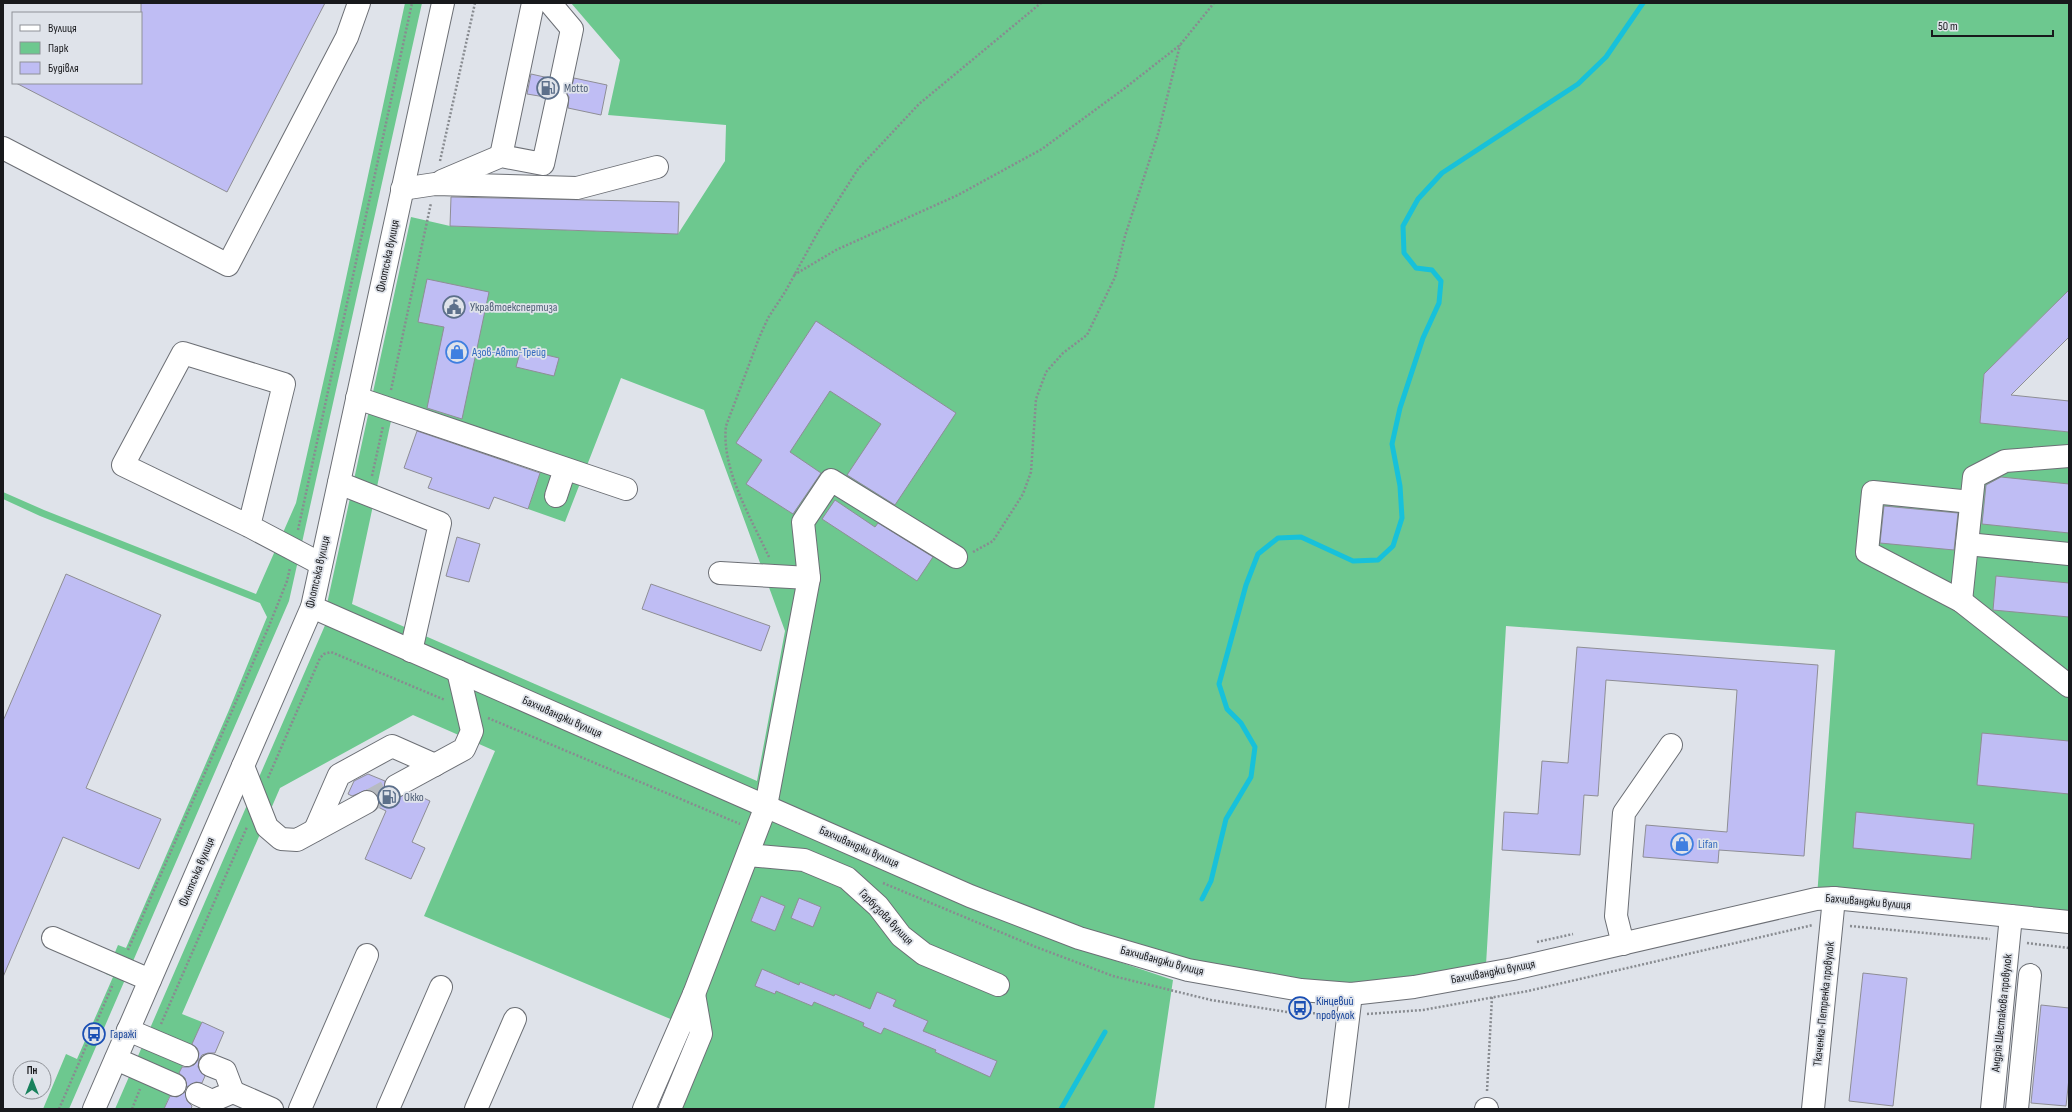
<svg xmlns="http://www.w3.org/2000/svg" width="2072" height="1112" viewBox="0 0 2072 1112" font-family="'Sofia Sans Condensed',sans-serif">
<style>
.green{fill:#6dc88f;fill-rule:evenodd}
.lines{fill:none;stroke-linecap:round;stroke-linejoin:round}
.stream{stroke:#17c1da;stroke-width:5}
.building{fill:#bfbdf4;stroke:#8e8e95}
.minor-tunnel{stroke:#b7bbc1;stroke-width:22;stroke-dasharray:22 11;stroke-linecap:butt}
.minor-casing{stroke:#6c6f75;stroke-width:24}
.path{stroke:#888b90;stroke-width:2.5;stroke-dasharray:2 2;stroke-linecap:butt}
.minor{stroke:#fff;stroke-width:22}
.labels{text-anchor:middle;dominant-baseline:central;stroke-width:3.5;stroke-linejoin:round;paint-order:stroke}
.service-label{font-size:12px;fill:#4e5e75;stroke:#dfe3ea;text-anchor:start}
.street-label{font-size:12px;fill:#18191c;stroke:#dfe3ea}
.shop-label{font-size:12px;fill:#366cbe;stroke:#dfe3ea;text-anchor:start}
.transit-label{font-size:12px;fill:#164399;stroke:#dfe3ea;text-anchor:start}
</style>
<rect width="100%" height="100%" fill="#dfe3ea"/>
<g class="green">
<path d="M 405,3 L 422,3 L 289,601 L 69,1109 L 43,1109 L 66,1054 L 77,1059 L 113,977 L 106,974 L 118,945 L 126,948 L 229,710 L 267,617 L 260,603 L 40,516 L 3,499 L 3,492 L 44,510 L 256,594 L 296,503 L 333,339 Z"/>
<path d="M 571,3 L 2069,3 L 2069,290 L 1984,374 L 1980,422 L 2069,432 L 2069,914 L 1817,897 L 1835,650 L 1506,626 L 1486,965 L 1413,978 L 1352,984 L 1302,982 L 1190,961 L 1082,930 L 971,886 L 327,604 L 411,217 L 450,226 L 678,234 L 725,161 L 726,125 L 608,115 L 620,60 ZM 621,378 L 704,410 L 785,631 L 757,781 L 352,604 L 391,421 L 540,472 L 528,509 L 565,522 Z"/>
<path d="M 326,623 L 1078,948 L 1173,980 L 1154,1109 L 658,1109 L 692,1028 L 424,916 L 495,751 L 413,715 L 280,788 L 182,1014 L 202,1022 L 164,1109 L 115,1109 Z"/>
</g>
<g class="lines">
<g class="stream">
<path d="M 1202,899 L 1211,881 L 1226,819 L 1251,777 L 1255,747 L 1241,723 L 1227,709 L 1219,684 L 1246,585 L 1258,554 L 1278,538 L 1301,537 L 1353,561 L 1378,560 L 1393,546 L 1402,518 L 1400,486 L 1392,444 L 1400,408 L 1423,338 L 1439,303 L 1441,281 L 1432,270 L 1416,268 L 1404,253 L 1403,226 L 1418,199 L 1442,173 L 1578,84 L 1606,57 L 1643,3"/>
<path d="M 1061,1109 L 1105,1032"/>
</g>
</g>
<g class="building">
<path d="M 141,3 L 325,3 L 227,192 L 16,83 L 141,83 Z"/>
<path d="M 531,74 L 549,78 L 549,84 L 552,89 L 545,97 L 527,94 Z"/>
<path d="M 574,78 L 607,85 L 601,115 L 568,108 L 569,97 L 566,92 L 571,89 Z"/>
<path d="M 451,197 L 679,202 L 678,234 L 450,226 Z"/>
<path d="M 427,279 L 489,292 L 462,419 L 427,408 L 444,327 L 418,322 Z"/>
<path d="M 2069,290 L 2069,337 L 2011,395 L 2069,401 L 2069,432 L 1980,423 L 1984,374 Z"/>
<path d="M 816,321 L 956,413 L 895,505 L 847,475 L 881,424 L 830,391 L 790,452 L 821,473 L 793,514 L 746,484 L 762,460 L 736,443 Z"/>
<path d="M 521,349 L 559,358 L 554,376 L 516,367 Z"/>
<path d="M 417,431 L 540,473 L 528,509 L 494,497 L 489,509 L 428,488 L 432,478 L 404,468 Z"/>
<path d="M 2001,477 L 2069,484 L 2069,533 L 1982,524 L 1986,485 Z"/>
<path d="M 835,500 L 875,527 L 878,523 L 933,557 L 917,581 L 822,519 Z"/>
<path d="M 1884,506 L 1958,513 L 1954,550 L 1880,543 Z"/>
<path d="M 457,537 L 480,544 L 469,582 L 446,576 Z"/>
<path d="M 66,574 L 161,615 L 86,788 L 161,819 L 139,869 L 63,837 L 3,977 L 3,721 Z"/>
<path d="M 1996,576 L 2069,583 L 2069,617 L 1993,610 Z"/>
<path d="M 651,584 L 770,626 L 761,651 L 642,609 Z"/>
<path d="M 1577,647 L 1818,665 L 1804,856 L 1719,850 L 1718,863 L 1643,857 L 1646,825 L 1727,832 L 1737,690 L 1606,680 L 1598,796 L 1584,795 L 1580,855 L 1502,850 L 1504,812 L 1538,814 L 1542,761 L 1568,763 Z"/>
<path d="M 1982,733 L 2069,741 L 2069,794 L 1977,785 Z"/>
<path d="M 368,774 L 385,781 L 385,792 L 390,797 L 396,798 L 411,792 L 430,801 L 412,842 L 425,848 L 411,879 L 365,859 L 386,811 L 378,807 L 378,796 L 373,791 L 367,790 L 352,796 L 348,794 L 354,781 Z"/>
<path d="M 1856,812 L 1974,824 L 1971,859 L 1853,848 Z"/>
<path d="M 761,896 L 785,906 L 775,931 L 751,921 Z"/>
<path d="M 799,898 L 821,907 L 813,927 L 791,918 Z"/>
<path d="M 762,969 L 799,985 L 800,982 L 834,996 L 835,994 L 870,1009 L 877,992 L 896,1000 L 893,1006 L 928,1021 L 923,1031 L 997,1061 L 990,1077 L 935,1052 L 936,1050 L 884,1028 L 881,1034 L 863,1026 L 864,1023 L 814,1002 L 812,1006 L 776,991 L 775,994 L 755,986 Z"/>
<path d="M 1863,973 L 1907,978 L 1893,1106 L 1849,1101 Z"/>
<path d="M 2041,1005 L 2069,1008 L 2069,1078 L 2066,1106 L 2031,1103 Z"/>
<path d="M 202,1022 L 224,1032 L 215,1053 L 208,1053 L 202,1055 L 199,1060 L 198,1067 L 205,1076 L 202,1083 L 196,1082 L 187,1087 L 185,1078 L 179,1073 L 182,1067 L 189,1067 L 194,1065 L 198,1060 L 199,1053 L 197,1048 L 192,1044 Z"/>
<path d="M 185,1092 L 187,1101 L 192,1106 L 191,1109 L 164,1109 L 170,1096 L 177,1097 Z"/>
</g>
<g class="lines">
<path class="minor-tunnel" d="M 367,802 L 396,786"/>
<g class="minor-casing">
<g id="minor">
<path d="M 550,3 L 572,29 L 561,81"/>
<path d="M 3,148 L 228,265 L 347,37 L 359,3"/>
<path d="M 501,156 L 533,3"/>
<path d="M 442,181 L 501,156 L 543,164 L 557,100"/>
<path d="M 402,189 L 435,184 L 577,188 L 657,167"/>
<path d="M 357,398 L 626,489"/>
<path d="M 339,483 L 440,523 L 411,651"/>
<path d="M 556,496 L 565,469"/>
<path d="M 1971,502 L 1873,492 L 1867,552 L 1961,601 L 2069,686"/>
<path d="M 249,526 L 284,384 L 183,353 L 123,465 L 249,526 L 321,564"/>
<path d="M 1967,544 L 2069,554"/>
<path d="M 720,573 L 809,578"/>
<path d="M 1961,601 L 1974,477 L 2005,461 L 2069,456"/>
<path d="M 312,607 L 970,896 L 1079,938 L 1188,970 L 1301,990 L 1351,994 L 1414,987 L 1513,969 L 1816,899 L 1834,898 L 2069,922"/>
<path d="M 243,766 L 267,827 L 281,839 L 297,840 L 367,802"/>
<path d="M 396,786 L 464,749 L 472,731 L 458,671"/>
<path d="M 315,830 L 339,775 L 392,746 L 435,765"/>
<path d="M 748,855 L 804,860 L 847,878 L 878,906 L 901,936 L 924,954 L 998,985"/>
<path d="M 53,938 L 150,980"/>
<path d="M 1623,944 L 1616,916 L 1624,813 L 1671,745"/>
<path d="M 128,1030 L 187,1055"/>
<path d="M 116,1059 L 175,1085"/>
<path d="M 210,1065 L 225,1071 L 233,1092"/>
<path d="M 197,1094 L 212,1101 L 233,1092 L 272,1109"/>
<path d="M 94,1109 L 312,607 L 443,3"/>
<path d="M 300,1109 L 367,955"/>
<path d="M 388,1109 L 441,987"/>
<path d="M 476,1109 L 515,1019"/>
<path d="M 644,1109 L 694,994 L 766,806 L 809,578 L 803,522 L 831,480 L 956,557"/>
<path d="M 670,1109 L 701,1034 L 694,994"/>
<path d="M 1337,1109 L 1351,994"/>
<path d="M 1486,1109 L 1487,1109"/>
<path d="M 1813,1109 L 1834,898"/>
<path d="M 1992,1109 L 2011,916"/>
<path d="M 2017,1109 L 2030,975"/>
</g>
</g>
<g class="path">
<path d="M 440,161 L 475,3"/>
<path d="M 794,275 L 836,250 L 958,195 L 1042,149 L 1125,88 L 1180,45 L 1214,3"/>
<path d="M 391,390 L 431,203"/>
<path d="M 372,476 L 383,426"/>
<path d="M 298,530 L 412,3"/>
<path d="M 973,552 L 993,541 L 1023,494 L 1031,472 L 1036,399 L 1046,372 L 1063,353 L 1087,335 L 1115,277 L 1125,236 L 1158,134 L 1180,45"/>
<path d="M 769,557 C 751,518 721,469 726,426 L 759,338 L 768,318 L 785,292 L 818,232 L 858,169 L 919,104 L 1041,3"/>
<path d="M 488,718 L 740,824"/>
<path d="M 268,778 L 320,658 L 324,654 L 331,652 L 445,700"/>
<path d="M 883,883 L 1036,947 L 1113,976 L 1211,1000 L 1287,1012 L 1330,1014"/>
<path d="M 1850,926 L 1990,939"/>
<path d="M 1537,942 L 1573,934"/>
<path d="M 2027,943 L 2069,948"/>
<path d="M 128,950 L 269,626 L 287,581 L 290,568"/>
<path d="M 1367,1014 L 1423,1010 L 1528,991 L 1813,925"/>
<path d="M 161,1024 L 247,827"/>
<path d="M 1487,1091 L 1492,997"/>
<path d="M 59,1109 L 113,984"/>
<path d="M 132,1109 L 140,1089"/>
</g>
<use href="#minor" class="minor"/>
</g>
<defs>
<g id="fuel-ring" transform="scale(1.15)"><circle r="9.5" fill="#dfe3ea" stroke="#5c6f8a" stroke-width="1.5"/><path d="M-5.5-6h7V0h2V4h1.3V-2.5L3-4.5l.8-.8L6-3V5H2.5V1h-1V6h-7ZM-4.2-4.7v3.2H.2V-4.7Z" fill="#5c6f8a"/></g>
<g id="civic-ring" transform="scale(1.15)"><circle r="9.5" fill="#dfe3ea" stroke="#5c6f8a" stroke-width="1.5"/><path d="M-.6-6.5H3V-4.5H.6V-3L4-1V1h2V6H-6V1h2V-1L-.6-3ZM-1.2 2.5V6h2.4V2.5Z" fill="#5c6f8a"/></g>
<g id="shop-ring" transform="scale(1.15)"><circle r="9.5" fill="#dfe3ea" stroke="#3f7fe0" stroke-width="1.5"/><path d="M-5-2.5h2.3a2.7 3.5 0 0 1 5.4 0H5L5.5 6h-11ZM-1.5-2.5h3a1.5 2.3 0 0 0-3 0Z" fill="#3f7fe0"/></g>
<g id="bus-ring" transform="scale(1.15)"><circle r="9.5" fill="#dfe3ea" stroke="#1a4fb4" stroke-width="1.5"/><path d="M-5-6H5V4H4V6H2V4H-2V6H-4V4H-5ZM-3.5-4V0h7V-4ZM-3.5 1.2v1.5H-2V1.2ZM2 1.2v1.5H3.5V1.2Z" fill="#1a4fb4"/></g>
</defs>
<g fill-rule="evenodd">
<use href="#fuel-ring" x="548" y="88"/>
<use href="#civic-ring" x="454" y="307"/>
<use href="#shop-ring" x="457" y="352"/>
<use href="#fuel-ring" x="389" y="797"/>
<use href="#shop-ring" x="1682" y="844"/>
<use href="#bus-ring" x="1300" y="1008"/>
<use href="#bus-ring" x="94" y="1034"/>
</g>
<g class="labels">
<g class="service-label">
<text x="564" y="88">Motto</text>
<text x="470" y="307">Укравтоекспертиза</text>
<text x="404" y="797">Окко</text>
</g>
<g class="street-label">
<text transform="translate(388 256) rotate(-78)">Флотська вулиця</text>
<text transform="translate(318 572) rotate(-77)">Флотська вулиця</text>
<text transform="translate(562 717) rotate(24)">Бахчиванджи вулиця</text>
<text transform="translate(859 847) rotate(24)">Бахчиванджи вулиця</text>
<text transform="translate(197 872) rotate(-67)">Флотська вулиця</text>
<text transform="translate(1868 902) rotate(5)">Бахчиванджи вулиця</text>
<text transform="translate(886 917) rotate(46)">Гарбузова вулиця</text>
<text transform="translate(1162 961) rotate(15)">Бахчиванджи вулиця</text>
<text transform="translate(1493 972) rotate(-11)">Бахчиванджи вулиця</text>
<text transform="translate(1824 1004) rotate(-84)">Ткаченка-Петренка провулок</text>
<text transform="translate(2002 1013) rotate(-84)">Андрія Шестакова провулок</text>
</g>
<g class="shop-label">
<text x="472" y="352">Азов-Авто-Трейд</text>
<text x="1698" y="844">Lifan</text>
</g>
<g class="transit-label">
<text x="1316" y="1001">Кінцевий<tspan x="1316" dy="14">провулок</tspan></text>
<text x="110" y="1034">Гаражі</text>
</g>
</g>
<rect width="2072" height="1112" fill="none" stroke="#18191c" stroke-width="8"/>
<rect x="12" y="12" width="130" height="72" fill="#dfe3ea" stroke="#8f9298"/>
<rect x="20" y="25" width="20" height="6" fill="#ffffff" stroke="#8f9298"/>
<text x="48" y="32" font-size="12" fill="#18191c">Вулиця</text>
<rect x="20" y="42" width="20" height="12" fill="#6dc88f" stroke="#8f9298"/>
<text x="48" y="52" font-size="12" fill="#18191c">Парк</text>
<rect x="20" y="62" width="20" height="12" fill="#bfbdf4" stroke="#8f9298"/>
<text x="48" y="72" font-size="12" fill="#18191c">Будівля</text>
<g transform="translate(32 1080)"><circle r="19" fill="#dfe3ea" stroke="#8f9298"/>
<path d="M0-3L7 15L0 10L-7 15Z" fill="#18815c"/>
<text y="-6" font-size="11" font-weight="bold" text-anchor="middle" fill="#18191c">Пн</text>
</g>
<path d="M1932 30v6h121v-6" fill="none" stroke="#18191c" stroke-width="2"/>
<text x="1938" y="30" font-size="12" fill="#18191c" stroke="#dfe3ea" stroke-width="3" paint-order="stroke">50 m</text>
</svg>
